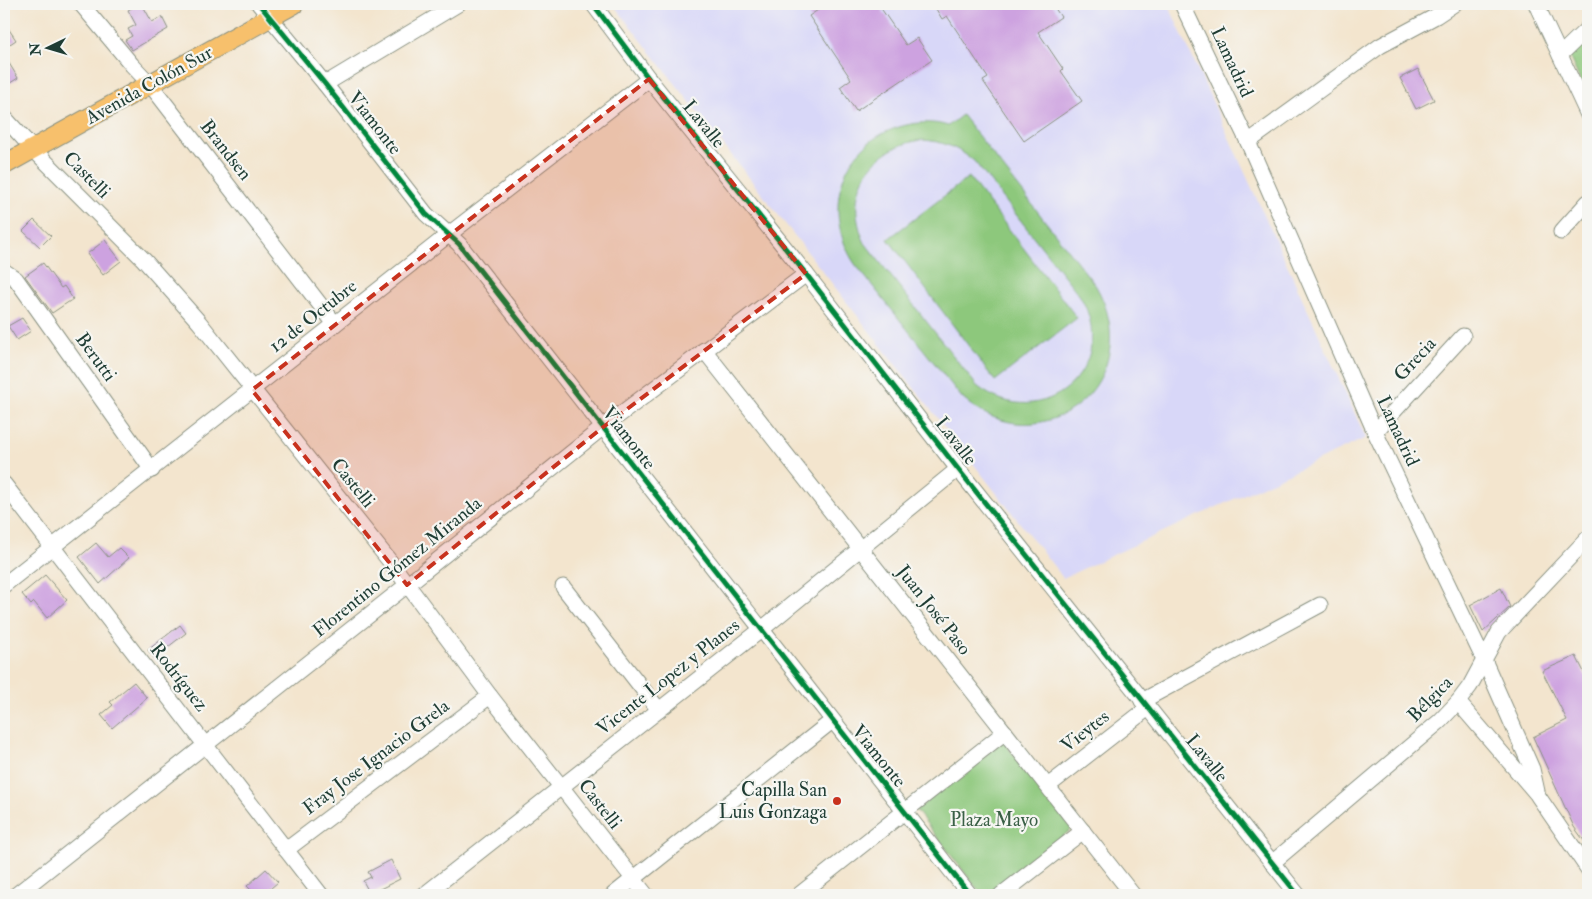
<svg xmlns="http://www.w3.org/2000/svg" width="1592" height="899" viewBox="0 0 1592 899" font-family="'IM FELL Double Pica',serif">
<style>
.built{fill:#d8d7f8}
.green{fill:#8dc87c;stroke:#568258;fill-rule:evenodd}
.building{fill:#cda2e0}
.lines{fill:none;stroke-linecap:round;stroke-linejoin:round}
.minor-casing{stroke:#899181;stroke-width:17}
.major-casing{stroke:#899181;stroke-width:21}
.minor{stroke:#fff;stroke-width:15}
.major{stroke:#f7c06c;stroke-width:19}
.cycleway-casing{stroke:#f6f6f2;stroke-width:8}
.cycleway{stroke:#00873e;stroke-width:5}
.marked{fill:#c8321e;fill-opacity:0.2;stroke:#c8321e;stroke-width:4;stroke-dasharray:10 6;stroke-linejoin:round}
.poi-dot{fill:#c8321e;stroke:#f6f6f2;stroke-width:2}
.labels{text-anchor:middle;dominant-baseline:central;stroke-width:4.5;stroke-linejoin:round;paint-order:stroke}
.street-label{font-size:19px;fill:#1f3d34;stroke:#f6f6f2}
.poi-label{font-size:19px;fill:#1f3d34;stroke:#f6f6f2;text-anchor:end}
.park-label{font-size:19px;fill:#3a6046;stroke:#f6f6f2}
</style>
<rect width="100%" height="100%" fill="#f6f6f2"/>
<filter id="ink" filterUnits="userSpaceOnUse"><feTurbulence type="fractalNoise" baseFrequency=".02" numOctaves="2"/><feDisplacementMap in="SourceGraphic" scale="10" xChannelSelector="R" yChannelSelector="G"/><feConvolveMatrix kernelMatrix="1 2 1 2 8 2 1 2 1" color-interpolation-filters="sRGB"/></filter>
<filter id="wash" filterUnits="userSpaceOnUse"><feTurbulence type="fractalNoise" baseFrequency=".0096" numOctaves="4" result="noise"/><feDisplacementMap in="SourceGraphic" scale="20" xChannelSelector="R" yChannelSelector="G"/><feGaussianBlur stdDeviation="1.12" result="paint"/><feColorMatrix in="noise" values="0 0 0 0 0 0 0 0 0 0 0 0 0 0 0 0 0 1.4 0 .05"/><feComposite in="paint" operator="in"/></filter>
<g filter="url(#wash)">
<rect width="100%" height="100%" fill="#f3e5ce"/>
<path class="built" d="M 613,4 L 1168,4 L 1366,438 L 1063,578 Z"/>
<g class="green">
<path d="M 1588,37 L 1588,98 L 1568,54 Z"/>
<path d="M 962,115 L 1096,286 C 1149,379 1045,468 963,399 L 855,264 C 821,213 839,145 899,127 C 915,122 933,121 948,126 ZM 922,140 C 943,141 958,148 974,161 L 1080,296 C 1122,367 1042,437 977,386 L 865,243 C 842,194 869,147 922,140 Z"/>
<path d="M 969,177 L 1077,318 L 995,381 L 888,239 Z"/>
<path d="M 1003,741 L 1072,829 L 989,895 L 982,895 L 916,810 Z"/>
</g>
<g id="blocks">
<g class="building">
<path d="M 139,4 L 142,4 L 152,22 L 162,17 L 168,29 L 132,50 L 125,40 L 132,36 L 128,29 L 136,25 L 128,10 Z"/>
<path d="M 827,4 L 878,4 L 906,45 L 917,38 L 932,60 L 856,111 L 840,87 L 851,79 L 809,16 Z"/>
<path d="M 933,4 L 1052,4 L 1061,17 L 1038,32 L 1063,69 L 1061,71 L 1082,101 L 1024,141 L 983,81 L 988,78 L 947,16 L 942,19 Z"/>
<path d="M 4,22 L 16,40 L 4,48 Z"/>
<path d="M 4,55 L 18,78 L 4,87 Z"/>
<path d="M 1418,69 L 1434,100 L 1416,109 L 1400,78 Z"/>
<path d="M 34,220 L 51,236 L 40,247 L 23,231 Z"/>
<path d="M 105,240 L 121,261 L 103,275 L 87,254 Z"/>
<path d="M 43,263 L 61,288 L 64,286 L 73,299 L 52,313 L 25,276 Z"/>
<path d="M 22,318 L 31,331 L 17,340 L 8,326 Z"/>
<path d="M 96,543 L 108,557 L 119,548 L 129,558 L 100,584 L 79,557 Z"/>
<path d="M 45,575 L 67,600 L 47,618 L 34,602 L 31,605 L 22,594 Z"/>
<path d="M 1501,588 L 1510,607 L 1483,632 L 1470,605 Z"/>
<path d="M 180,625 L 186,633 L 154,658 L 148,650 Z"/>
<path d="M 1576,656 L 1588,680 L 1588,846 L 1574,827 L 1533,737 L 1567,720 L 1542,671 Z"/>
<path d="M 134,682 L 147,698 L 112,728 L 101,715 L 113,705 L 110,702 Z"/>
<path d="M 391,860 L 400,879 L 370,894 L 363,881 L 371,877 L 368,872 Z"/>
<path d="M 266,869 L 278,882 L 263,895 L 256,895 L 247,886 Z"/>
</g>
</g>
</g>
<g filter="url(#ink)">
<use href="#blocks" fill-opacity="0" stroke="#899181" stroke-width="1"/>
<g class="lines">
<g class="minor-casing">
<g id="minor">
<path d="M 81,4 L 132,65 L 150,84 L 335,324"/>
<path d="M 259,4 L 325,84 L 426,214 L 459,244 L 970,895"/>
<path d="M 593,4 L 649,79 L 806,274 L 958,469 L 1298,895"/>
<path d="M 1182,4 L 1248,142 L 1375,432 L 1484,660 L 1532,769 L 1538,796 L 1588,869"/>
<path d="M 1536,4 L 1588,115"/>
<path d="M 1560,55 L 1588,28"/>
<path d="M 325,84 L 458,4"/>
<path d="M 4,117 L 33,149 L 144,260 L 199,322 L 392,564 L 490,696 L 646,895"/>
<path d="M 1248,142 L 1380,46 L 1436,16 L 1454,4"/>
<path d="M 1561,232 L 1588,202"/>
<path d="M 4,271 L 16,279 L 152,470"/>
<path d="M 704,350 L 1133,895"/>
<path d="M 1375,432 L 1463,336"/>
<path d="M 4,484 L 321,895"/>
<path d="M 4,585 L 448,235 L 649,79"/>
<path d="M 563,587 L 659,710"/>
<path d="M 1142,701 L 1320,605"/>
<path d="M 1458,702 L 1536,793"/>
<path d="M 1048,786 L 1148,708"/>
<path d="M 286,850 L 490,696"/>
<path d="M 1272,863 L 1440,721 L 1458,702 L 1470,686 L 1499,632 L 1588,538"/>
<path d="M 16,895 L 407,585 L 602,428 L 806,274"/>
<path d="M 424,895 L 762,629 L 958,469"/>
<path d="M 613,895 L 832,721"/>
<path d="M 799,895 L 1005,732"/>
<path d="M 1001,895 L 1083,831"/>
</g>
</g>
<g class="major-casing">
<path id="major" d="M 4,165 L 294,4"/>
</g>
<use href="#minor" class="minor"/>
<use href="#major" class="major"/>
<g class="cycleway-casing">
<g id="cycleway">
<path d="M 259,4 L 325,84 L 426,214 L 459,244 L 970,895"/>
<path d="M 593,4 L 649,79 L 806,274 L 958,469 L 1298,895"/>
</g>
</g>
<use href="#cycleway" class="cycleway"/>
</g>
</g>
<path class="marked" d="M 649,79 L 806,274 L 602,428 L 407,585 L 252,390 Z"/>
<circle class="poi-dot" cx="837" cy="801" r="5"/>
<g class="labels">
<g class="street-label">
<text transform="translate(1232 62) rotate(65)">Lamadrid</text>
<text transform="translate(149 85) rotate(-29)">Avenida Colón Sur</text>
<text transform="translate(375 123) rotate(52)">Viamonte</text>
<text transform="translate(704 124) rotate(51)">Lavalle</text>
<text transform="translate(226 150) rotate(52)">Brandsen</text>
<text transform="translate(87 175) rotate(45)">Castelli</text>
<text transform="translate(313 316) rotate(-38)">12 de Octubre</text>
<text transform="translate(96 357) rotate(54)">Berutti</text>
<text transform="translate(1415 359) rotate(-47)">Grecia</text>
<text transform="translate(1398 431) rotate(65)">Lamadrid</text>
<text transform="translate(629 438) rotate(52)">Viamonte</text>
<text transform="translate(956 441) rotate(52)">Lavalle</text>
<text transform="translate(353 483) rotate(51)">Castelli</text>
<text transform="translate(397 567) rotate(-39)">Florentino Gómez Miranda</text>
<text transform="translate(934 610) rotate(52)">Juan José Paso</text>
<text transform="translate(179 677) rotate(52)">Rodríguez</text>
<text transform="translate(668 677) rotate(-38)">Vicente Lopez y Planes</text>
<text transform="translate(1430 699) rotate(-46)">Bélgica</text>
<text transform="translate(1085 731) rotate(-38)">Vieytes</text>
<text transform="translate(879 756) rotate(51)">Viamonte</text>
<text transform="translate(376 757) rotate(-37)">Fray Jose Ignacio Grela</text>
<text transform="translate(1207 758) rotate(51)">Lavalle</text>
<text transform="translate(600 804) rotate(52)">Castelli</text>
</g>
<g class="poi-label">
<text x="827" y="790">Capilla San<tspan x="827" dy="22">Luis Gonzaga</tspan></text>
</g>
<g class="park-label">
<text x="994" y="820">Plaza Mayo</text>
</g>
</g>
<rect width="1592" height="899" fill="none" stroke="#f6f6f2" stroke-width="20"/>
<g transform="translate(48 48) rotate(265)" stroke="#f6f6f2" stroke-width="4" paint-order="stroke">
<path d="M0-4L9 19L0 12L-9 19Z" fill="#1f3d34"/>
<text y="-8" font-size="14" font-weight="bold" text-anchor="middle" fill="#1f3d34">N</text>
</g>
</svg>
